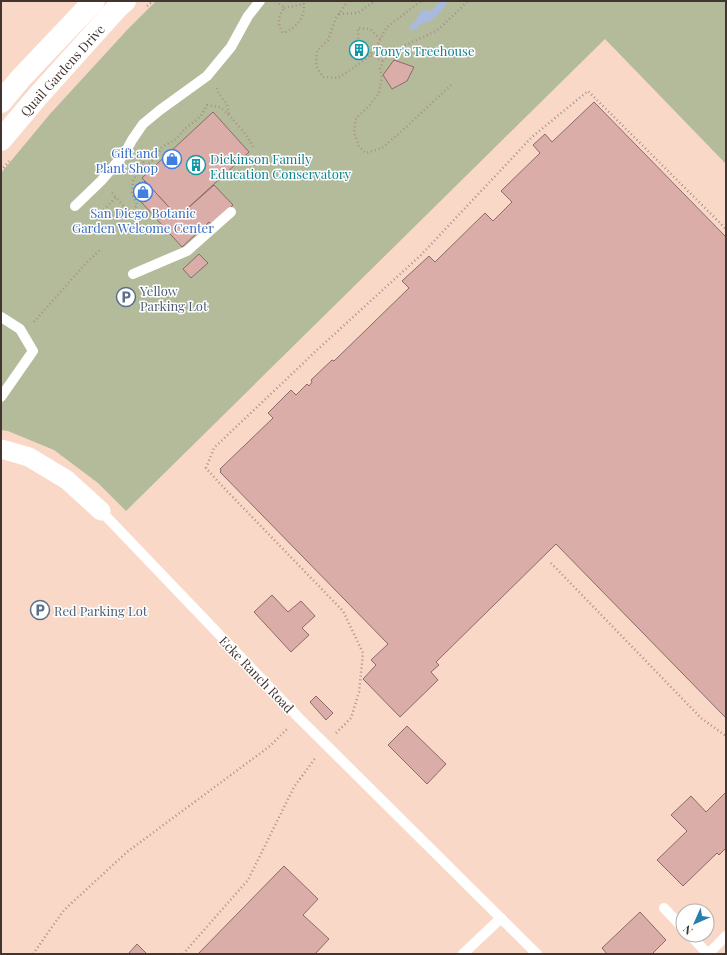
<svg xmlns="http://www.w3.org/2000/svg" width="727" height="955" viewBox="0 0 727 955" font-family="'Playfair Display',serif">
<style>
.green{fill:#b4bb9b}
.water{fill:#a8bade}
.building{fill:#dbada8;stroke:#8b6a67}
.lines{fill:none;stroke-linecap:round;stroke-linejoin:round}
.path{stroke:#a99185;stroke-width:2.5;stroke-dasharray:1 3;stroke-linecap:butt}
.service{stroke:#fff;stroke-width:10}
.minor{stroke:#fff;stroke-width:19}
.secondary{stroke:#fff;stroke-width:22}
.labels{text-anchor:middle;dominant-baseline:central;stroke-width:3;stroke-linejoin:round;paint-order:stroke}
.culture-label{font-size:13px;fill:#0d838f;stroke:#fff;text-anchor:start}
.street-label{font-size:13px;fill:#42352f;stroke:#fff}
.shop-label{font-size:13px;fill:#366cbe;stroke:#fff;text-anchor:end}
.service-label{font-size:13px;fill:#4e5e75;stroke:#fff;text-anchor:start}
</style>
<rect width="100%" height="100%" fill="#f9d8c7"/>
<path class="green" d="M 156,1 L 726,1 L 726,164 L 605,39 L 126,511 L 98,483 L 54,450 L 8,431 L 1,430 L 1,173 L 50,114 L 128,29 Z"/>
<path class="water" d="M 440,1 L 448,1 C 444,8 437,16 430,21 C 425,24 420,21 417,29 L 411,30 L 408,28 C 410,26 412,25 414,23 C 421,15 416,9 431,11 Z"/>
<g class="building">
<path d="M 355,43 L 367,48 L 362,58 L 351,53 Z"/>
<path d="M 394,60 L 414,67 L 407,81 L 392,89 L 383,75 Z"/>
<path d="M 594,102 L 726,237 L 726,716 L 725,717 L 556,544 L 436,662 L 439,665 L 431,672 L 438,680 L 400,717 L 363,679 L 376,665 L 371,660 L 388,644 L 220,472 L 221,471 L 220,469 L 273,418 L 268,413 L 291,390 L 296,395 L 307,384 L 309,386 L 312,382 L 311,380 L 332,360 L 334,361 L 409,288 L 402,281 L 429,256 L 435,262 L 485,213 L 493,221 L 512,202 L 501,191 L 540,153 L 533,145 L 545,134 L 552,142 Z"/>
<path d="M 213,112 L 249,152 L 178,217 L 142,178 Z"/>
<path d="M 145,181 L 178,217 L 214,185 L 233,205 L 212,225 L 209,222 L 182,247 L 133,193 Z"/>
<path d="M 199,254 L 208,263 L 191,278 L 183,269 Z"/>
<path d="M 272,595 L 288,612 L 301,601 L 315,616 L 302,628 L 309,635 L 291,652 L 254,612 Z"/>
<path d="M 316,696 L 333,713 L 326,720 L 310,702 Z"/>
<path d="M 407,726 L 446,764 L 427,784 L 388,745 Z"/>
<path d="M 726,792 L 726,848 L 719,855 L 717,853 L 683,886 L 657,860 L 687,831 L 671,815 L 691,796 L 706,812 Z"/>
<path d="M 284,866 L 318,899 L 303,915 L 329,939 L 315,954 L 198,954 Z"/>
<path d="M 640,912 L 666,940 L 652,954 L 607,954 L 602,948 Z"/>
<path d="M 137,944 L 147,954 L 128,954 Z"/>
</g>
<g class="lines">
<g class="path">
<path d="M 276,1 L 284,8 C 278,18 277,23 283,33 C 297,28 307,16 303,1"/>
<path d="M 348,1 L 336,18 L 328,40 L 317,51 L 316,66 L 323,77 L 338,78 L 365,60 L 378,44 L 386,28 L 421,1"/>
<path d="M 147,6 L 153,1"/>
<path d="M 284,8 L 304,4"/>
<path d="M 339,14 L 358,13 L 375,1"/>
<path d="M 380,39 L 370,29 L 358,28 L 358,44 L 365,53 L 383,61"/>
<path d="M 451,85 L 403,130 L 382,148 L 366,153 L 359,147 L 354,132 L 356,118 L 369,106 L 379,93 L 382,77 L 380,69 L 384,59 L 395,50 L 436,31 L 441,27 L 468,1"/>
<path d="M 217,88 L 219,94 L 227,104 L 229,115"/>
<path d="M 140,159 L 147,166"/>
<path d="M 1,171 L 9,161"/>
<path d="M 112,193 L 141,225"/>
<path d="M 101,213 L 116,197"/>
<path d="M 131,214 L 137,205 L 132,193 L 133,179 L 156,157 L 162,147 L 176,139 L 186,128 L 201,116 L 207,105 C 212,106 219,106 222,109 C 230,115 250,138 253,147"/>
<path d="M 34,322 L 87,262 L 101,249"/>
<path d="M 551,563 L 701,718 L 726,736"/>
<path d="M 336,733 L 351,718 L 359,692 L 363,653 L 343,611 L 223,487 L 206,468 L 214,448 L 317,350 L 421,255 L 532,137 L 588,91 L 726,229"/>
<path d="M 33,954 L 64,910 L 127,852 L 270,746 L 287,729"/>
<path d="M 183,954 L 248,880 L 294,787 L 316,757"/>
</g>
<g class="service">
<path d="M 75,206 L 101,181 L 125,153 L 132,140 L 143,124 L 160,110 L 207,76 L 231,47 L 248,16 L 260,1"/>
<path d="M 133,274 L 187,251 L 231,212"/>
<path d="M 1,317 L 20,329 L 33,351 L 1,397"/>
<path d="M 101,511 L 299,718 L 537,954"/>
<path d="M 664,908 L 683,928"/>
<path d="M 690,935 L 708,954"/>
<path d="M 463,954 L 501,918"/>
<path d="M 708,954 L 726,936"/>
</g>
<path class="minor" d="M 1,449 L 29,457 L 67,480 L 101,511"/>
<g class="secondary">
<path d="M 1,102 L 20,79 L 94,1"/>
<path d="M 1,140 L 38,96 L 118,7 L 125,1"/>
</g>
</g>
<defs>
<g id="building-ring" transform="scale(1)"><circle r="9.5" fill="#fff" stroke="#0f9aa8" stroke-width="1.5"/><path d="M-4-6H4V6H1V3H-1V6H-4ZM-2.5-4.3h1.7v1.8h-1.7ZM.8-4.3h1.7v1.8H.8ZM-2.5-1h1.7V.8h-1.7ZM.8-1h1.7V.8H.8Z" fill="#0f9aa8"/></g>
<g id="shop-ring" transform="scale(1)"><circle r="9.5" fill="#fff" stroke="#3f7fe0" stroke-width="1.5"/><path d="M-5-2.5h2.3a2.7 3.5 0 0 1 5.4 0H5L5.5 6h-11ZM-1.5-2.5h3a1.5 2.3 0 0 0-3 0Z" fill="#3f7fe0"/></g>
<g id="parking-ring" transform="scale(1)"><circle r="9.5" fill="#fff" stroke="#5c6f8a" stroke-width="1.5"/><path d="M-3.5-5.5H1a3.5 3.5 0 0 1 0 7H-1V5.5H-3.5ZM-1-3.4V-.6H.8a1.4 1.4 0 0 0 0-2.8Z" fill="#5c6f8a"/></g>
</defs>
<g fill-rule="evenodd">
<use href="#building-ring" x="359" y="50"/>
<use href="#shop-ring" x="172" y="159"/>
<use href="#building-ring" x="196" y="165"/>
<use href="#shop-ring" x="143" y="192"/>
<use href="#parking-ring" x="126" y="297"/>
<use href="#parking-ring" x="40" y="610"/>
</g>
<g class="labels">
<g class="culture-label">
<text x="373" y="50">Tony's Treehouse</text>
<text x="210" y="158">Dickinson Family<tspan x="210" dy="15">Education Conservatory</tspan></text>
</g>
<g class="street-label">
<text transform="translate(62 70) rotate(-48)">Quail Gardens Drive</text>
<text transform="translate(257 674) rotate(46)">Ecke Ranch Road</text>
</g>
<g class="shop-label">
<text x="158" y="152">Gift and<tspan x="158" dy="15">Plant Shop</tspan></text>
<text x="143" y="212" text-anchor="middle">San Diego Botanic<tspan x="143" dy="15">Garden Welcome Center</tspan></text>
</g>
<g class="service-label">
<text x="140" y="290">Yellow<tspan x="140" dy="15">Parking Lot</tspan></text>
<text x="54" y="610">Red Parking Lot</text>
</g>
</g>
<rect width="727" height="955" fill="none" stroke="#42352f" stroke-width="4"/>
<g transform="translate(695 923) rotate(225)"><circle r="19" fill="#ffffff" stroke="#b3aeac"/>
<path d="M0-3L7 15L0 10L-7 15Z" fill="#277fae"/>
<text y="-6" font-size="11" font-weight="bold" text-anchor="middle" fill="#42352f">N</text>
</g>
</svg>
